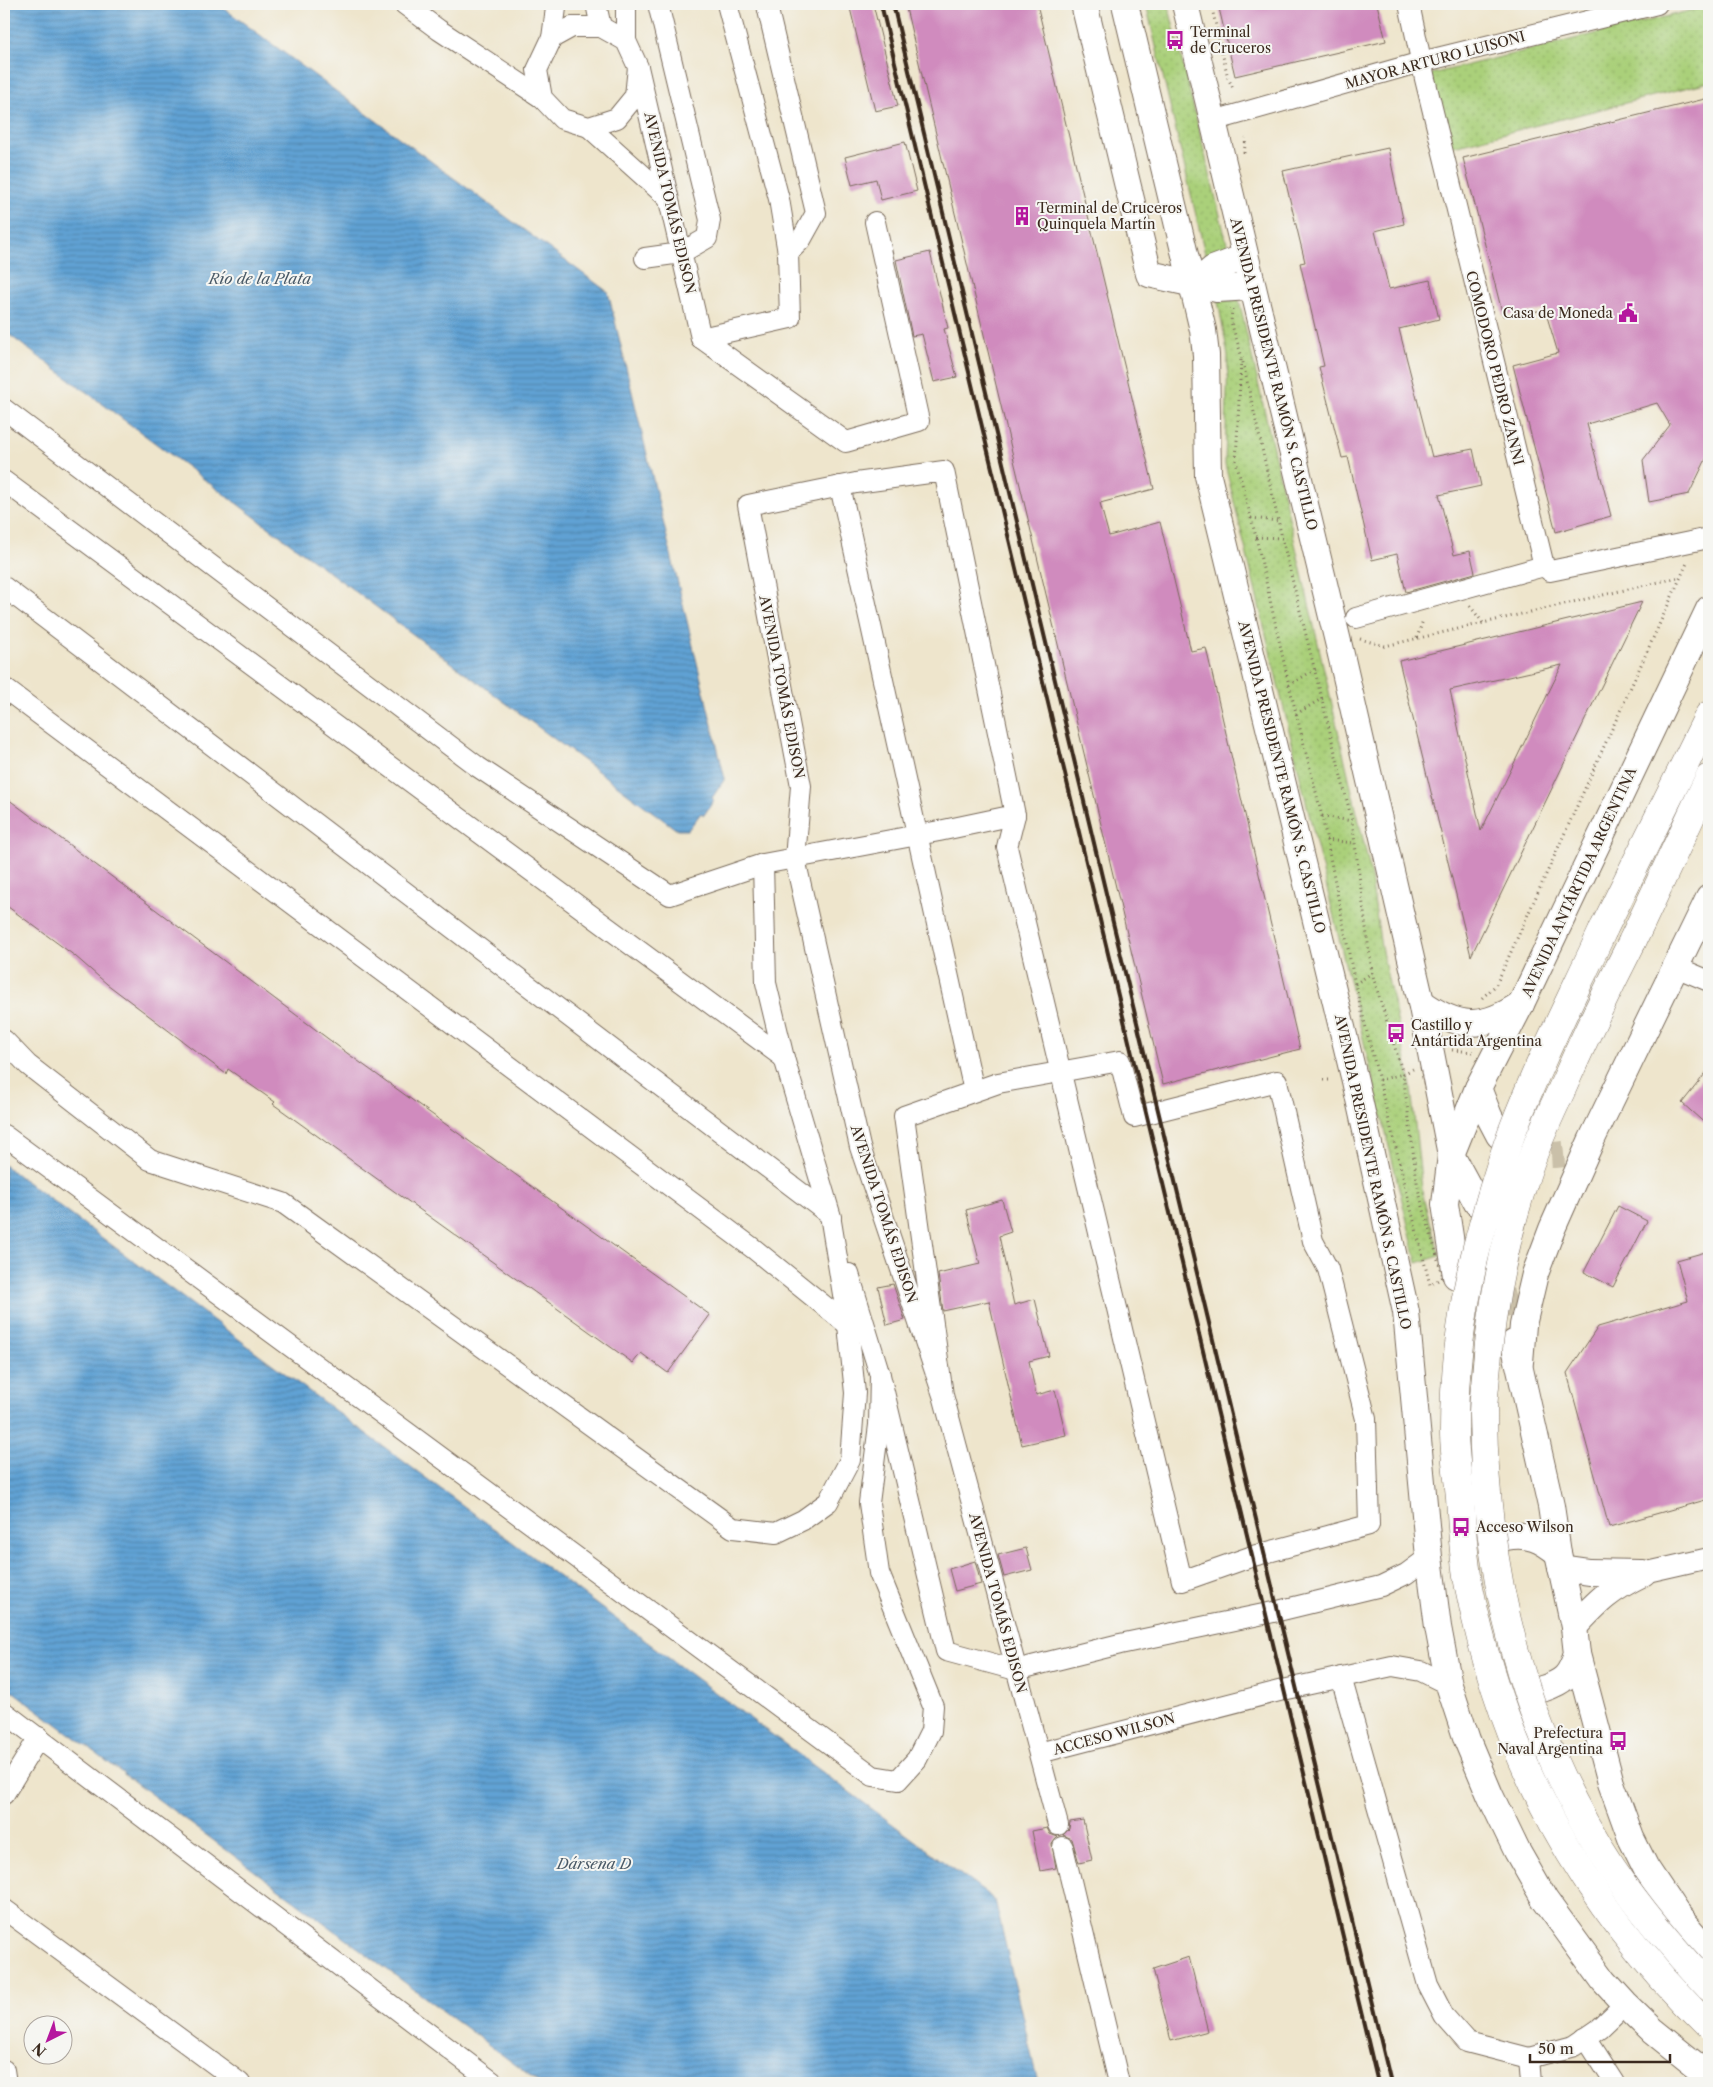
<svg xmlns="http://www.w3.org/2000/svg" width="1713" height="2087" viewBox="0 0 1713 2087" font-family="'Libre Caslon Text',serif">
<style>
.green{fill:url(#green-dots);stroke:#727d4c}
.water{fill:url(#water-rules);stroke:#4e6679}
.building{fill:#d08bbe;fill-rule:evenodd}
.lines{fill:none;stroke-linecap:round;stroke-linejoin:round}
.major-tunnel{stroke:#cac0a9;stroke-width:26;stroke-dasharray:26 13;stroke-linecap:butt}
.minor-casing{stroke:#7a6b5b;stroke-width:22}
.major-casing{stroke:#7a6b5b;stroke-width:28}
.highway-casing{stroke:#7a6b5b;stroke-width:29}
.path{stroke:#7a6b5b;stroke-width:3;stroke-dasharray:1 4;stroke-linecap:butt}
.minor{stroke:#fff;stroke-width:20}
.major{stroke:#fff;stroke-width:26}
.highway{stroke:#fff;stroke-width:28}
.rail{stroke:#3b2a1e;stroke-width:4}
.highway-bridge-casing{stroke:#7a6b5b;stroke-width:29;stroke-linecap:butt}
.highway-bridge{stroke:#fff;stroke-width:28}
.labels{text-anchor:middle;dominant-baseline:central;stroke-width:4;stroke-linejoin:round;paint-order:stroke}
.poi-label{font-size:14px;fill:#3b2a1e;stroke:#f6f6f2;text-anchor:start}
.street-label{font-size:14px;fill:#3b2a1e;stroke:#f6f6f2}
.water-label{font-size:15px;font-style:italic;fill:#4a5a67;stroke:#f6f6f2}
</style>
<defs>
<pattern id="green-dots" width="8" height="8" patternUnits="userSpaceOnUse" patternTransform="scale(1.25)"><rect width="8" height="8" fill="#aad07a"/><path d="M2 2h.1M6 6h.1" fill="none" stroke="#93b369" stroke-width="1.8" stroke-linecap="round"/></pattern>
<pattern id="water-rules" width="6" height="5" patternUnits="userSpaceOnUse" patternTransform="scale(1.25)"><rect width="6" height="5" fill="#60a2d4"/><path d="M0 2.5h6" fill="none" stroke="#5084ab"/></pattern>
</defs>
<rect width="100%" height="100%" fill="#f6f6f2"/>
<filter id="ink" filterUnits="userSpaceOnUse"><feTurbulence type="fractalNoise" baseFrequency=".02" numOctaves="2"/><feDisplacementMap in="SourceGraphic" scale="10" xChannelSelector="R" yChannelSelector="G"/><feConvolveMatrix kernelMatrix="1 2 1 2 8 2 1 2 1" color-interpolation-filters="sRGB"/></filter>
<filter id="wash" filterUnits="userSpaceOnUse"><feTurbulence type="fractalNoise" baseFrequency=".0096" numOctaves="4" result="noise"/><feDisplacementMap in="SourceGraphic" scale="20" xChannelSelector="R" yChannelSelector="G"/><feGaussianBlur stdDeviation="1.12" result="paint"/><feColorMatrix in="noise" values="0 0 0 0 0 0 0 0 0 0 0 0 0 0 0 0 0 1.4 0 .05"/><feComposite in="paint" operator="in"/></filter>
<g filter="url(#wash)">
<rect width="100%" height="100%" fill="#eee5cc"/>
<g class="green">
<path d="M 1146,4 L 1168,4 L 1230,256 L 1207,262 Z"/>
<path d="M 1709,6 L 1709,82 L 1450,147 L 1431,74 Z"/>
<path d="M 1239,300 L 1369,865 L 1381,947 L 1410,1079 L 1423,1197 L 1440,1256 L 1417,1263 L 1225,464 L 1228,356 L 1218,301 Z"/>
</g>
<g class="water">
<path d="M 4,4 L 218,4 L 608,292 L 724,775 L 724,780 L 712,798 L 714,800 L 704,815 L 701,813 L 688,830 L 677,830 L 4,331 Z"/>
<path d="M 4,1165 L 995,1900 L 1038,2083 L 540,2083 L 4,1685 Z"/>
</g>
<g id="blocks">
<g class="building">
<path d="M 849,4 L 873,4 L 898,106 L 875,111 Z"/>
<path d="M 905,4 L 1037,4 L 1154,489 L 1100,503 L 1109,536 L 1160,522 L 1191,651 L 1206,648 L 1300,1049 L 1163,1084 Z"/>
<path d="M 1218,4 L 1377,4 L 1386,41 L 1235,76 Z"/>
<path d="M 1709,98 L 1709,453 L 1689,494 L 1649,502 L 1643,460 L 1670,425 L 1657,403 L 1587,424 L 1611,516 L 1556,532 L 1513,365 L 1558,353 L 1545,310 L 1503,316 L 1463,158 Z"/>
<path d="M 905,142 L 917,191 L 881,200 L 876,179 L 852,185 L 845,157 Z"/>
<path d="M 1388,148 L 1404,224 L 1375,231 L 1389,289 L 1430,280 L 1439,319 L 1399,329 L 1432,457 L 1473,449 L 1481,486 L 1439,495 L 1454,555 L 1470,551 L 1475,573 L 1406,592 L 1397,554 L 1372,560 L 1348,457 L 1342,458 L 1319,367 L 1324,366 L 1300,263 L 1305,262 L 1283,171 Z"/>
<path d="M 930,252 L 948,328 L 944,329 L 957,377 L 934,382 L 922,334 L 912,336 L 896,260 Z"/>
<path d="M 1642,602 L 1471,956 L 1399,661 ZM 1562,665 L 1481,831 L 1450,690 Z"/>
<path d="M 4,796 L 347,1053 L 710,1315 L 668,1373 L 641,1353 L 633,1363 L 273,1104 L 275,1102 L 228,1069 L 226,1074 L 107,984 L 75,956 L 4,904 Z"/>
<path d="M 1709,1069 L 1709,1127 L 1682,1103 Z"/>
<path d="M 1002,1200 L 1011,1232 L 999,1236 L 1014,1305 L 1035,1299 L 1049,1356 L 1029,1361 L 1036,1395 L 1055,1390 L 1066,1435 L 1022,1445 L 989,1301 L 943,1311 L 938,1274 L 980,1264 L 966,1210 Z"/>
<path d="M 1618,1206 L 1647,1221 L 1613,1287 L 1584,1272 Z"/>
<path d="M 1709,1251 L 1709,1499 L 1609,1527 L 1567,1373 L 1598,1327 L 1688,1301 L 1677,1260 Z"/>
<path d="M 893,1284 L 905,1320 L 887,1325 L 878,1287 Z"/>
<path d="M 1026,1548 L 1032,1570 L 1004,1577 L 998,1555 Z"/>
<path d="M 975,1561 L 981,1584 L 955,1591 L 949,1569 Z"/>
<path d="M 1083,1820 L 1092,1860 L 1079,1863 L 1072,1839 L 1063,1835 L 1069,1829 L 1070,1822 Z"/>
<path d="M 1047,1828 L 1050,1834 L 1058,1837 L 1052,1844 L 1056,1868 L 1040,1871 L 1032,1831 Z"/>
<path d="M 1189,1957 L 1208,2031 L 1171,2041 L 1153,1969 Z"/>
</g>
</g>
</g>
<g filter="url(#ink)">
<use href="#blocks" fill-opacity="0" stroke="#7a6b5b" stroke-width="1"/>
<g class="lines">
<g class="major-tunnel">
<path d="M 1514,1146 C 1530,1157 1545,1156 1564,1154"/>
<path d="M 1481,1216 L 1514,1343"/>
<path d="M 1467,1312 L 1473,1348 L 1469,1466 L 1471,1490"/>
<path d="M 1500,1659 L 1529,1738 L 1549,1780"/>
<path d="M 1681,1975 L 1709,2003"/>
</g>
<g class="minor-casing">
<g id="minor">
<path d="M 404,4 L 439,30 L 542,98"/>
<path d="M 596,4 L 601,27"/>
<path d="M 727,4 L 779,199 L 788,253"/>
<path d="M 1409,4 L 1425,79 L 1544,566 L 1550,571 L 1555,570 L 1709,538"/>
<path d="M 552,38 L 556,8 L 555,4"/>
<path d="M 626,41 L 626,4"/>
<path d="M 638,67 L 635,96 L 617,118 L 589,127 L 562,119 L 542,98 L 537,70 L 552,38 L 572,27 L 601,27 L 626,41 L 638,67 L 701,338"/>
<path d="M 1213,121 L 1421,62 L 1657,4"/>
<path d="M 589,127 L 668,198"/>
<path d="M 645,258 L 681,253 L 707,238 L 710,220 L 658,4"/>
<path d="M 701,338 L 846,442 L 919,421 L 875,222"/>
<path d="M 701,338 L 790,318 L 788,253 L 801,240 L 816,213 L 767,6"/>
<path d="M 4,409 L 478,767 L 670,895 L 763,864 L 939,831 L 1015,815"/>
<path d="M 4,481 L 784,1058"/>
<path d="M 840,486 L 974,1091"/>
<path d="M 4,587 L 830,1215 L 848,1325 L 855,1393 L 850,1460 L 828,1502 L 803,1520 L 776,1533 L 733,1528 L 283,1203 L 150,1160 L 28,1065 L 4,1040"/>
<path d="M 1356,618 L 1544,566"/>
<path d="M 4,688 L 754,1249 L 848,1325"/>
<path d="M 763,864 L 766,983 L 784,1058 L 831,1217"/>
<path d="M 1676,967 L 1709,981"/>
<path d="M 4,1135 L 873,1776 L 898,1780 L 917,1759 L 931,1731 L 933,1706 L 879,1573 L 869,1503 L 879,1425 L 880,1375"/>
<path d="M 849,1274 L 880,1375 L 946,1651 L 1016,1670 L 1120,1644 L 1278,1611 L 1381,1586 L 1406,1574 L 1429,1557"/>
<path d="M 943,1395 L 904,1116 L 998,1083 L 1120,1061 L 1134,1117 L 1277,1081 L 1313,1241 L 1328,1269 L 1366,1419 L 1369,1525 L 1253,1556 L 1182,1581 L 1007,847 L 1015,815 L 944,471 L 856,483 L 748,505 L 801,786 L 795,859 L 860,1147 L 943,1395 L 1058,1825"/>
<path d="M 1643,1573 L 1709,1558"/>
<path d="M 1341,1677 L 1428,1985 L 1444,2016 L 1467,2042 L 1529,2058 L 1574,2046 L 1599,2029 L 1625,2004"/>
<path d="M 4,1712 L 494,2083"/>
<path d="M 1039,1753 L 1283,1690 L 1392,1666 L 1421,1671 L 1449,1685"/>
<path d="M 4,1794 L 39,1737"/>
<path d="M 1063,1847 L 1119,2083"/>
<path d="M 4,1909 L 240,2083"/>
<path d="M 1585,2038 L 1614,2083"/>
<path d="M 1529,2058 L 1531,2083"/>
<path d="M 4,2070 L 6,2083"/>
</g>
</g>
<g class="major-casing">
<g id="major">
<path d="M 1084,4 L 1149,274 L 1217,289 L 1252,287"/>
<path d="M 1125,4 L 1203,330 L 1206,355 L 1208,476 L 1355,1081 L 1406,1312 L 1429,1557 L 1438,1627 L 1449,1685 L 1467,1740 L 1490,1795 L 1517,1851 L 1545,1900 L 1604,1981 L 1625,2004 L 1653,2031 L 1709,2076"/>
<path d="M 1185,4 L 1339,646 L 1421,1002 L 1451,1155 L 1477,1203"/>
<path d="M 1194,285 L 1213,269 L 1245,257"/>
<path d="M 1421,1002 C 1458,1029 1483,1030 1521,1004"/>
<path d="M 1478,1088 L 1489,1116 L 1499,1135"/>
<path d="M 1456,1276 L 1445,1204 L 1451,1155 L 1478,1088 L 1521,1004 L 1709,609"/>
<path d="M 1514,1343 L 1551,1506 L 1558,1553 L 1574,1627 L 1577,1654 L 1611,1783 L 1631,1838 L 1646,1868 L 1676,1913 L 1709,1951"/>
<path d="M 1520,1362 L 1523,1325 L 1535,1274 L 1552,1229 L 1592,1139 L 1709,898"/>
<path d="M 1506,1537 C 1528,1533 1541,1539 1558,1553"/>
<path d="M 1561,1568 L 1589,1572 L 1640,1573"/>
<path d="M 1574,1627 C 1598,1601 1610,1589 1643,1573"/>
<path d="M 1542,1689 C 1564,1682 1570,1676 1577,1654"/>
</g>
</g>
<g class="highway-casing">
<g id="highway">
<path d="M 1603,930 L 1709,715"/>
<path d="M 1632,942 L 1709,778"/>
</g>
</g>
<g class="path">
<path d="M 1211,4 L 1228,78 L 1234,90"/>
<path d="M 1244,153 L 1246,138"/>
<path d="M 1232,309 L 1231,322 L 1241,354 L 1282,538"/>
<path d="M 1241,360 L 1236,461 L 1256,537"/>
<path d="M 1251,518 L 1278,521"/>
<path d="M 1256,537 L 1282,538 L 1352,821 L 1372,973 L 1403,1074 L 1418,1189 L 1443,1277 L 1430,1285 L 1355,984 L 1322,816 L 1289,685 Z"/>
<path d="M 1470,606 L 1483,623"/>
<path d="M 1417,638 L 1423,620"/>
<path d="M 1360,639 L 1385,646 L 1680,577"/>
<path d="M 1289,685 L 1316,669"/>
<path d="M 1296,714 L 1323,698"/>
<path d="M 1322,816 L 1352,821"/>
<path d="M 1326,840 L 1354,843"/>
<path d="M 1355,984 L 1372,973"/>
<path d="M 1482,998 L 1496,985 L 1688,561"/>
<path d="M 1452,1050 L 1473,1052"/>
<path d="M 1323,1080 L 1333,1080"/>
<path d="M 1379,1080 L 1403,1074 L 1413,1069"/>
</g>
<use href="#minor" class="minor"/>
<use href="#major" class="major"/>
<use href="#highway" class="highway"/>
<g class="rail">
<path d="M 881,4 L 1378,2083"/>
<path d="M 893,4 L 1391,2083"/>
</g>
<g class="highway-bridge-casing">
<g id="highway-bridge">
<path d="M 1603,930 C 1572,997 1538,1063 1512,1132 C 1498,1170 1487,1209 1477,1247 C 1462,1306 1454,1370 1454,1431 C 1454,1453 1458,1475 1460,1497 C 1462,1527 1463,1557 1469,1587 C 1504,1761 1582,1903 1709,2027"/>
<path d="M 1632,942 C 1607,991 1583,1041 1561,1091 C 1548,1119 1535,1146 1526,1175 C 1505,1239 1491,1308 1486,1375 C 1485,1388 1483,1402 1483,1415 C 1485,1576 1523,1733 1612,1868 C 1641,1911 1674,1950 1709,1987"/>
</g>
</g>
<use href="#highway-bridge" class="highway-bridge"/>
</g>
</g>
<defs>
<g id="bus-bare" transform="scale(1.5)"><path d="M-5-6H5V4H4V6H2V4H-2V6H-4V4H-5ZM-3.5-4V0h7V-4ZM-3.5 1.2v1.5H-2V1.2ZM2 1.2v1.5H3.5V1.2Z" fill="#b5179e" stroke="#f6f6f2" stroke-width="2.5" paint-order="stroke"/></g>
<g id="building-bare" transform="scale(1.5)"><path d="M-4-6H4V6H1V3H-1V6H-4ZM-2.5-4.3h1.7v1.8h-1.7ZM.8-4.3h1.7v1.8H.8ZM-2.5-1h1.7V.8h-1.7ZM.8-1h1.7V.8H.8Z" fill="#b5179e" stroke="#f6f6f2" stroke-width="2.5" paint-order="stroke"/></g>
<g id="civic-bare" transform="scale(1.5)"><path d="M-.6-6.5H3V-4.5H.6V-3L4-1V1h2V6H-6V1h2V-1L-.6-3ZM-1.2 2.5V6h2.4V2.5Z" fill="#b5179e" stroke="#f6f6f2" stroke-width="2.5" paint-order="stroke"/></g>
</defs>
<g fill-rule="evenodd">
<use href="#bus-bare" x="1175" y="40"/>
<use href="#building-bare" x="1022" y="216"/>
<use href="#civic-bare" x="1628" y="313"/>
<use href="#bus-bare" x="1396" y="1033"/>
<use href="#bus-bare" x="1461" y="1527"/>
<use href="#bus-bare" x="1618" y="1741"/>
</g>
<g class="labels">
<g class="poi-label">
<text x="1190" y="32">Terminal<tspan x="1190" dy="16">de Cruceros</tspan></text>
<text x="1037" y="208">Terminal de Cruceros<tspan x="1037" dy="16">Quinquela Martín</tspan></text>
<text x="1613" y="313" text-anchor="end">Casa de Moneda</text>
<text x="1411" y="1025">Castillo y<tspan x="1411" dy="16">Antártida Argentina</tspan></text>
<text x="1476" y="1527">Acceso Wilson</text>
<text x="1603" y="1733" text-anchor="end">Prefectura<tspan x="1603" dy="16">Naval Argentina</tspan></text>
</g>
<g class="street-label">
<text transform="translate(1435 60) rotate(-15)">MAYOR ARTURO LUISONI</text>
<text transform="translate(670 203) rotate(77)">AVENIDA TOMÁS EDISON</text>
<text transform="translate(1495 368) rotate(76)">COMODORO PEDRO ZANNI</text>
<text transform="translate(1274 374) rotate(76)">AVENIDA PRESIDENTE RAMÓN S. CASTILLO</text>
<text transform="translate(782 687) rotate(79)">AVENIDA TOMÁS EDISON</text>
<text transform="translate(1282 777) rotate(76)">AVENIDA PRESIDENTE RAMÓN S. CASTILLO</text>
<text transform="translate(1579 882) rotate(-65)">AVENIDA ANTÁRTIDA ARGENTINA</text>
<text transform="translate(1373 1172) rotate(78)">AVENIDA PRESIDENTE RAMÓN S. CASTILLO</text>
<text transform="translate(884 1214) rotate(72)">AVENIDA TOMÁS EDISON</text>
<text transform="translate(998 1603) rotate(75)">AVENIDA TOMÁS EDISON</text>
<text transform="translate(1114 1734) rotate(-15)">ACCESO WILSON</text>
</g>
<g class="water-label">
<text x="260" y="278">Río de la Plata</text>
<text x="594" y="1863">Dársena D</text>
</g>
</g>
<rect width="1713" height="2087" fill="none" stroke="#f6f6f2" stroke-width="20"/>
<g transform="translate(48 2040) rotate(222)"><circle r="24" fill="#f6f6f2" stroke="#aba49d"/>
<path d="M0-4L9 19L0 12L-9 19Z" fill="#b5179e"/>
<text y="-8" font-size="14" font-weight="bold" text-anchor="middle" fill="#3b2a1e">N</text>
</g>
<path d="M1530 2054v8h140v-8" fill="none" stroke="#3b2a1e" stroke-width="2.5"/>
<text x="1538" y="2054" font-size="15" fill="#3b2a1e" stroke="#f6f6f2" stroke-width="4" paint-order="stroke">50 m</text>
</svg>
